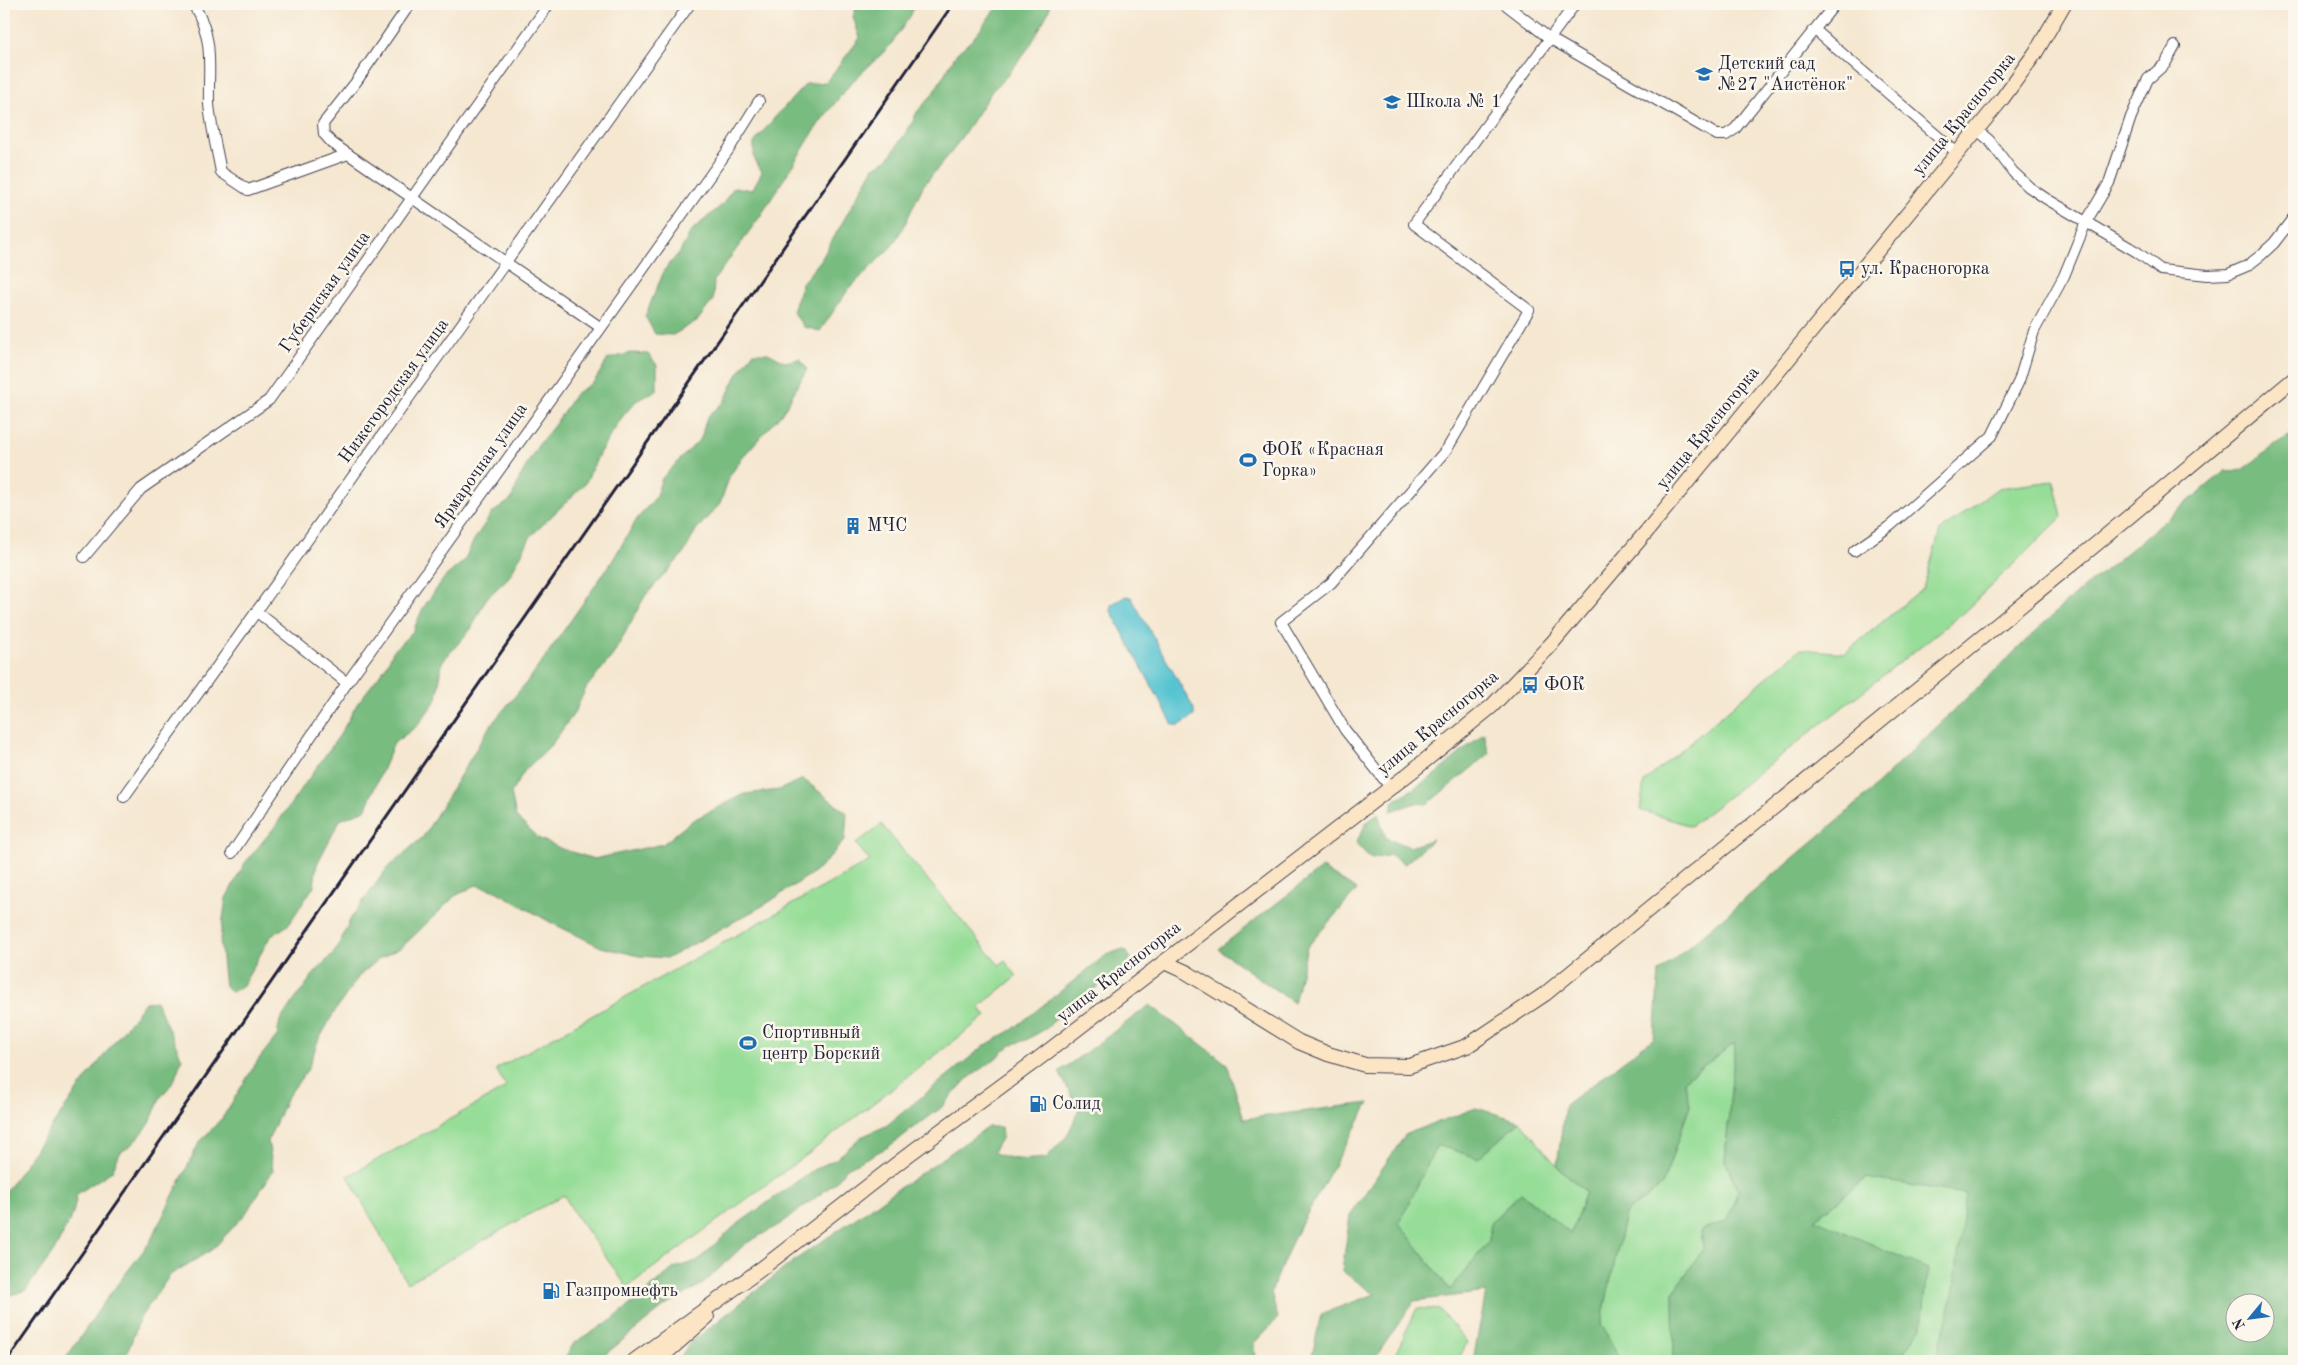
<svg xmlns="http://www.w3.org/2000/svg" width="2298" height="1365" viewBox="0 0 2298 1365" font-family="'Old Standard TT',serif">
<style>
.green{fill:#96dd97;stroke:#5c8069}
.forest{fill:#78bc80;stroke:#4d6f5e;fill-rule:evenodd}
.water{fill:#58c4d1;stroke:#3d7386}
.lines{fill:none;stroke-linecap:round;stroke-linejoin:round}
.minor-casing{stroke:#424051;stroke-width:12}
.secondary-casing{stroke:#424051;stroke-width:16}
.minor{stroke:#fff;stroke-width:10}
.secondary{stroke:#fce5c4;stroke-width:14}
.rail{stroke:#22223b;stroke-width:3}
.labels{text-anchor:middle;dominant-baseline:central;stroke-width:5;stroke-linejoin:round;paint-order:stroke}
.poi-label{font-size:18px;fill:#22223b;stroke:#fbf7ec;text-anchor:start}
.street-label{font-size:18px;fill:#22223b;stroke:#fbf7ec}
</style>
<rect width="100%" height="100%" fill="#fbf7ec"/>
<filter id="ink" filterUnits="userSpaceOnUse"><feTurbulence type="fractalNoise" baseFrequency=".02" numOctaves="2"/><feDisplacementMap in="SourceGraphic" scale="10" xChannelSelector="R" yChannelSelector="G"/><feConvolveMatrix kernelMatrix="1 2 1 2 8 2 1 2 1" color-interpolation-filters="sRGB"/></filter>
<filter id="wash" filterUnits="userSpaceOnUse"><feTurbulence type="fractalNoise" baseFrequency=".0096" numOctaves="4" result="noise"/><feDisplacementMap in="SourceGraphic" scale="20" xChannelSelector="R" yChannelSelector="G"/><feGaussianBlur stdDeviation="1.12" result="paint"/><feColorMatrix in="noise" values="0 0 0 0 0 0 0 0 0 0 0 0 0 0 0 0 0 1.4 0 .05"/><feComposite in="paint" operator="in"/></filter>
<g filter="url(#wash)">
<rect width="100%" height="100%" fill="#f5e7d0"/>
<g class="green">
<path d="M 2054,481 L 2062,517 L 1964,612 L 1691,826 L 1640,810 L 1644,782 L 1800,649 L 1845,653 L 1923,588 L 1940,531 L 1998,488 Z"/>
<path d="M 881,824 L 999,965 L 1005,961 L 1017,976 L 979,1007 L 986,1016 L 808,1154 L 627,1287 L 576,1216 L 564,1195 L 407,1283 L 348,1176 L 502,1090 L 506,1087 L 496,1069 L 870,861 L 856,844 Z"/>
<path d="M 1735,1043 L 1725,1160 L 1738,1190 L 1728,1220 L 1701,1230 L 1703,1249 L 1673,1293 L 1674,1361 L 1625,1361 L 1619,1357 L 1601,1324 L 1625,1214 L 1662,1185 L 1690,1106 L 1684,1080 Z"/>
<path d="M 1520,1121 L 1557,1166 L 1586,1192 L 1571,1234 L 1521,1193 L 1491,1222 L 1489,1241 L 1450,1290 L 1398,1223 L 1437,1145 L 1478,1158 Z"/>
<path d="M 1866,1178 L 1967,1194 L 1953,1295 L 1936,1361 L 1897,1361 L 1922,1327 L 1814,1219 Z"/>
<path d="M 1417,1308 L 1440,1310 L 1467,1342 L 1458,1361 L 1392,1361 Z"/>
</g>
<g class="forest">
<path d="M 857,4 L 915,4 L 911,15 L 889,47 L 851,83 L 820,122 L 761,215 L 714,280 L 713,300 L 698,320 L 673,335 L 655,334 L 645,316 L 665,269 L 680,252 L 691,231 L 722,205 L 734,187 L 752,190 L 762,172 L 754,158 L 754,143 L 776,116 L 806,84 L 826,82 L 860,38 L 853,17 Z"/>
<path d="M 999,4 L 1050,4 L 1049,11 L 1030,46 L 1007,76 L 992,91 L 953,150 L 923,186 L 903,228 L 892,246 L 848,290 L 820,331 L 804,327 L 793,312 L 802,283 L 821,260 L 874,167 L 888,159 L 911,125 L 917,112 L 932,95 L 957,53 L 972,40 Z"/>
<path d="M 631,353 L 648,354 L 657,365 L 657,390 L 636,401 L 623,416 L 600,452 L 585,484 L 531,536 L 509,577 L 486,599 L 471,629 L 442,662 L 437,699 L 417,726 L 394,743 L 365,810 L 340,820 L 317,864 L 314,886 L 288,925 L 270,937 L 242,987 L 232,992 L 225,987 L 220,939 L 226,898 L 245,863 L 273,829 L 341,733 L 357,704 L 385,668 L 394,650 L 413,631 L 423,608 L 445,577 L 464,561 L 474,540 L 492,513 L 511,500 L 520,477 L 537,447 L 556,423 L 575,394 L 594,382 L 608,359 Z"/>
<path d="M 753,353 L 768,353 L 785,362 L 800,359 L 807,369 L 783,412 L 747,452 L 730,475 L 720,504 L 696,530 L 684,553 L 645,596 L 613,655 L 586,688 L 575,712 L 552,744 L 525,770 L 511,793 L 516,817 L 538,838 L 562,849 L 594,859 L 663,844 L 693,820 L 745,794 L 779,790 L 803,779 L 847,813 L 845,840 L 819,869 L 766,904 L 668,958 L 639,956 L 601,947 L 550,922 L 494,890 L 476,885 L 455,896 L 402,947 L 379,959 L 359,976 L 335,1011 L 318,1041 L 308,1069 L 286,1099 L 268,1141 L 273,1171 L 246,1213 L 213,1249 L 170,1275 L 140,1318 L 128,1351 L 118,1361 L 64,1361 L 107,1298 L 150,1242 L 199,1143 L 223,1117 L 258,1060 L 277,1036 L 280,1020 L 313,975 L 337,949 L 351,918 L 388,867 L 423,837 L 490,726 L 531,677 L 611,563 L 637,519 L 655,498 L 662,478 L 701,438 L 707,417 L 724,402 L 737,375 Z"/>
<path d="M 2294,433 L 2294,1361 L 2152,1361 L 2149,1357 L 2127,1361 L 1936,1361 L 1953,1295 L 1966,1194 L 1866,1178 L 1815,1219 L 1928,1269 L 1922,1327 L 1897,1361 L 1674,1361 L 1673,1293 L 1703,1249 L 1701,1230 L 1728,1220 L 1738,1190 L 1725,1160 L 1735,1043 L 1684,1080 L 1690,1105 L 1662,1185 L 1625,1214 L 1601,1324 L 1619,1357 L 1625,1361 L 1473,1361 L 1486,1292 L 1414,1301 L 1373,1361 L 1311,1361 L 1321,1314 L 1375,1294 L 1342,1271 L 1350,1215 L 1406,1134 L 1476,1108 L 1520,1121 L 1478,1158 L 1437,1145 L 1399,1223 L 1450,1290 L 1489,1241 L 1491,1222 L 1521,1193 L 1571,1234 L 1586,1192 L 1557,1166 L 1565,1105 L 1654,1038 L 1659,972 L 1858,803 L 2062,606 L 2225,471 L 2243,470 L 2277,443 ZM 2266,1302 L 2266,1332 L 2236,1332 L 2236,1302 Z"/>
<path d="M 1484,733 L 1489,754 L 1427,804 L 1416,803 L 1391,811 L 1394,801 L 1432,777 Z"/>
<path d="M 1378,814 L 1386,838 L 1410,847 L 1433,839 L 1405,864 L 1391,855 L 1371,859 L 1356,843 L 1367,822 Z"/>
<path d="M 1322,868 L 1357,890 L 1307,947 L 1294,1003 L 1218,949 Z"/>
<path d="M 1123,949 L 1131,958 L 1122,970 L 1064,1009 L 1047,1028 L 1026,1040 L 1011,1045 L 989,1064 L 966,1080 L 941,1108 L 888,1147 L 847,1168 L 835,1183 L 782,1223 L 745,1244 L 703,1284 L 665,1306 L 597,1361 L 563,1361 L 574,1343 L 612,1320 L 674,1268 L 697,1261 L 735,1226 L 813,1170 L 836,1159 L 861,1137 L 886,1126 L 984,1046 L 1012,1030 L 1106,955 Z"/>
<path d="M 156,1001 L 182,1059 L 174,1081 L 160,1098 L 149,1125 L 130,1146 L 120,1153 L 112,1171 L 77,1194 L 73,1214 L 54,1251 L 26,1290 L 6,1297 L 4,1314 L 4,1194 L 79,1088 L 145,1002 Z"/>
<path d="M 1150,1005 L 1227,1064 L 1244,1119 L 1369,1103 L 1293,1239 L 1271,1292 L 1278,1318 L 1254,1343 L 1255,1361 L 678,1361 L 689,1344 L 795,1260 L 988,1127 L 1001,1127 L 1002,1137 L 993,1152 C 1010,1161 1027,1160 1046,1158 L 1067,1136 L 1079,1110 L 1059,1072 Z"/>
</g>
<path class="water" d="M 1126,596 L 1131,597 L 1194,709 L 1194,716 L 1180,725 L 1173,725 L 1111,611 L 1111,605 Z"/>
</g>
<g filter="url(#ink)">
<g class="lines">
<g class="minor-casing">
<g id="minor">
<path d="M 193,4 C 215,39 208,65 209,104 C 211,127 217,150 221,172 L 248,190 L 348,154"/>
<path d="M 410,4 L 356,82 L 323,124 L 324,134 L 332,143 L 600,327"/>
<path d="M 1505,4 L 1549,38 L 1717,135 L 1726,135 L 1735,129 L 1835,4"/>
<path d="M 1815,30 L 1957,153"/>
<path d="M 1977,130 L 1989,140 L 2013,172 L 2029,187 L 2045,198 L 2137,252 L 2161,270 L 2208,275 L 2228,274 L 2247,266 L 2260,256 L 2274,243 L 2294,217"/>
<path d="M 1854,551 L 1890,526 L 1992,436 L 2019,381 L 2034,331 L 2064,276 L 2086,222 L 2109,183 L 2131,117 L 2148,79 L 2165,64 L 2175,46"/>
<path d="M 84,557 L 141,489 L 269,400 L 549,4"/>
<path d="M 257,612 L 347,683"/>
<path d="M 1390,787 L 1345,730 L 1281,622 L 1331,583 L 1447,449 L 1529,310 L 1414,224 L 1575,4"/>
<path d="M 124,797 L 690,4"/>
<path d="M 232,853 L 347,683 L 729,149 L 759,101"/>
</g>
</g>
<g class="secondary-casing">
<g id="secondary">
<path d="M 1164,962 L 1186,972 L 1299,1042 L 1328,1054 L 1365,1065 L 1409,1066 L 1467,1046 L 1545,994 L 2095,545 L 2294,379"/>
<path d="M 634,1361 L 761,1269 L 912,1152 L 1038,1059 L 1411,772 L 1492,706 L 1553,642 L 1647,531 L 2002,99 L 2036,52 L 2064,4"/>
<path d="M 657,1361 L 707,1317"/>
</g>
</g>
<use href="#minor" class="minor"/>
<use href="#secondary" class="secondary"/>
<path class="rail" d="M 7,1361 L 953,4"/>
</g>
</g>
<defs>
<g id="school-bare" transform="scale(1.35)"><path d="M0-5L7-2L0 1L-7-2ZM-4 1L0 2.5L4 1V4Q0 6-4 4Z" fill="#1f6fb2" stroke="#fbf7ec" stroke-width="2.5" paint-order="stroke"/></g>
<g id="bus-bare" transform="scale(1.35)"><path d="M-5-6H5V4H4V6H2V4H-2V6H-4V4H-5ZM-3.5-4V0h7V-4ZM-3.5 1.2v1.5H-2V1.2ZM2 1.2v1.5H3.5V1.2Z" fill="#1f6fb2" stroke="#fbf7ec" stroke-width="2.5" paint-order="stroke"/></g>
<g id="stadium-bare" transform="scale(1.35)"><path d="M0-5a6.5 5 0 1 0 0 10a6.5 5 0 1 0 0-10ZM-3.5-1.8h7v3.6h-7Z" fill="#1f6fb2" stroke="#fbf7ec" stroke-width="2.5" paint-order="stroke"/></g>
<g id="building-bare" transform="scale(1.35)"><path d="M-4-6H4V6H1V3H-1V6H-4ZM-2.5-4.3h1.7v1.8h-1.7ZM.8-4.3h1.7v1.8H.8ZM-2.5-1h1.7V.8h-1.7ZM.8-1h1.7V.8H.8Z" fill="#1f6fb2" stroke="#fbf7ec" stroke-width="2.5" paint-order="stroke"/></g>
<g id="fuel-bare" transform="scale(1.35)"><path d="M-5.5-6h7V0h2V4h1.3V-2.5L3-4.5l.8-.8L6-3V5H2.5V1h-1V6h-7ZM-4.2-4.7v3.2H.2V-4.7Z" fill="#1f6fb2" stroke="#fbf7ec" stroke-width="2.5" paint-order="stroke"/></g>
</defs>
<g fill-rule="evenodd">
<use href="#school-bare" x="1704" y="74"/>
<use href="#school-bare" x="1392" y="102"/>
<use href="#bus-bare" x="1847" y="269"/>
<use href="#stadium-bare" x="1248" y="460"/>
<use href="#building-bare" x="853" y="526"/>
<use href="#bus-bare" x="1530" y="685"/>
<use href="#stadium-bare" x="748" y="1043"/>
<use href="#fuel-bare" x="1038" y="1104"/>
<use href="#fuel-bare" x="551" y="1291"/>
</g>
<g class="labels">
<g class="poi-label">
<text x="1718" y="64">Детский сад<tspan x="1718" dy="21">№27 "Аистёнок"</tspan></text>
<text x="1406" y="102">Школа № 1</text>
<text x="1861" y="269">ул. Красногорка</text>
<text x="1262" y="450">ФОК «Красная<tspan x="1262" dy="21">Горка»</tspan></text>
<text x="867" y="526">МЧС</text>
<text x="1544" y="685">ФОК</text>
<text x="762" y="1033">Спортивный<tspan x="762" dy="21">центр Борский</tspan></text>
<text x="1052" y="1104">Солид</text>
<text x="565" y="1291">Газпромнефть</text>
</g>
<g class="street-label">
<text transform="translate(1964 114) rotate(-51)">улица Красногорка</text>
<text transform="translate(325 292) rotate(-55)">Губернская улица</text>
<text transform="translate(394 391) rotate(-54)">Нижегородская улица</text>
<text transform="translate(1708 428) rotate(-51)">улица Красногорка</text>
<text transform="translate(481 466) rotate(-55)">Ярмарочная улица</text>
<text transform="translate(1438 723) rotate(-40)">улица Красногорка</text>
<text transform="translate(1119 972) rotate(-38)">улица Красногорка</text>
</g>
</g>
<rect width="2298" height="1365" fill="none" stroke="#fbf7ec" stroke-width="20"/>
<g transform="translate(2250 1318) rotate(241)"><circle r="24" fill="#fbf7ec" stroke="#a4a2a5"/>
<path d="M0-4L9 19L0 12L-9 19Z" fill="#1f6fb2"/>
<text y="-8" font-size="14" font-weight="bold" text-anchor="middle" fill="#22223b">N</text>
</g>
</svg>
